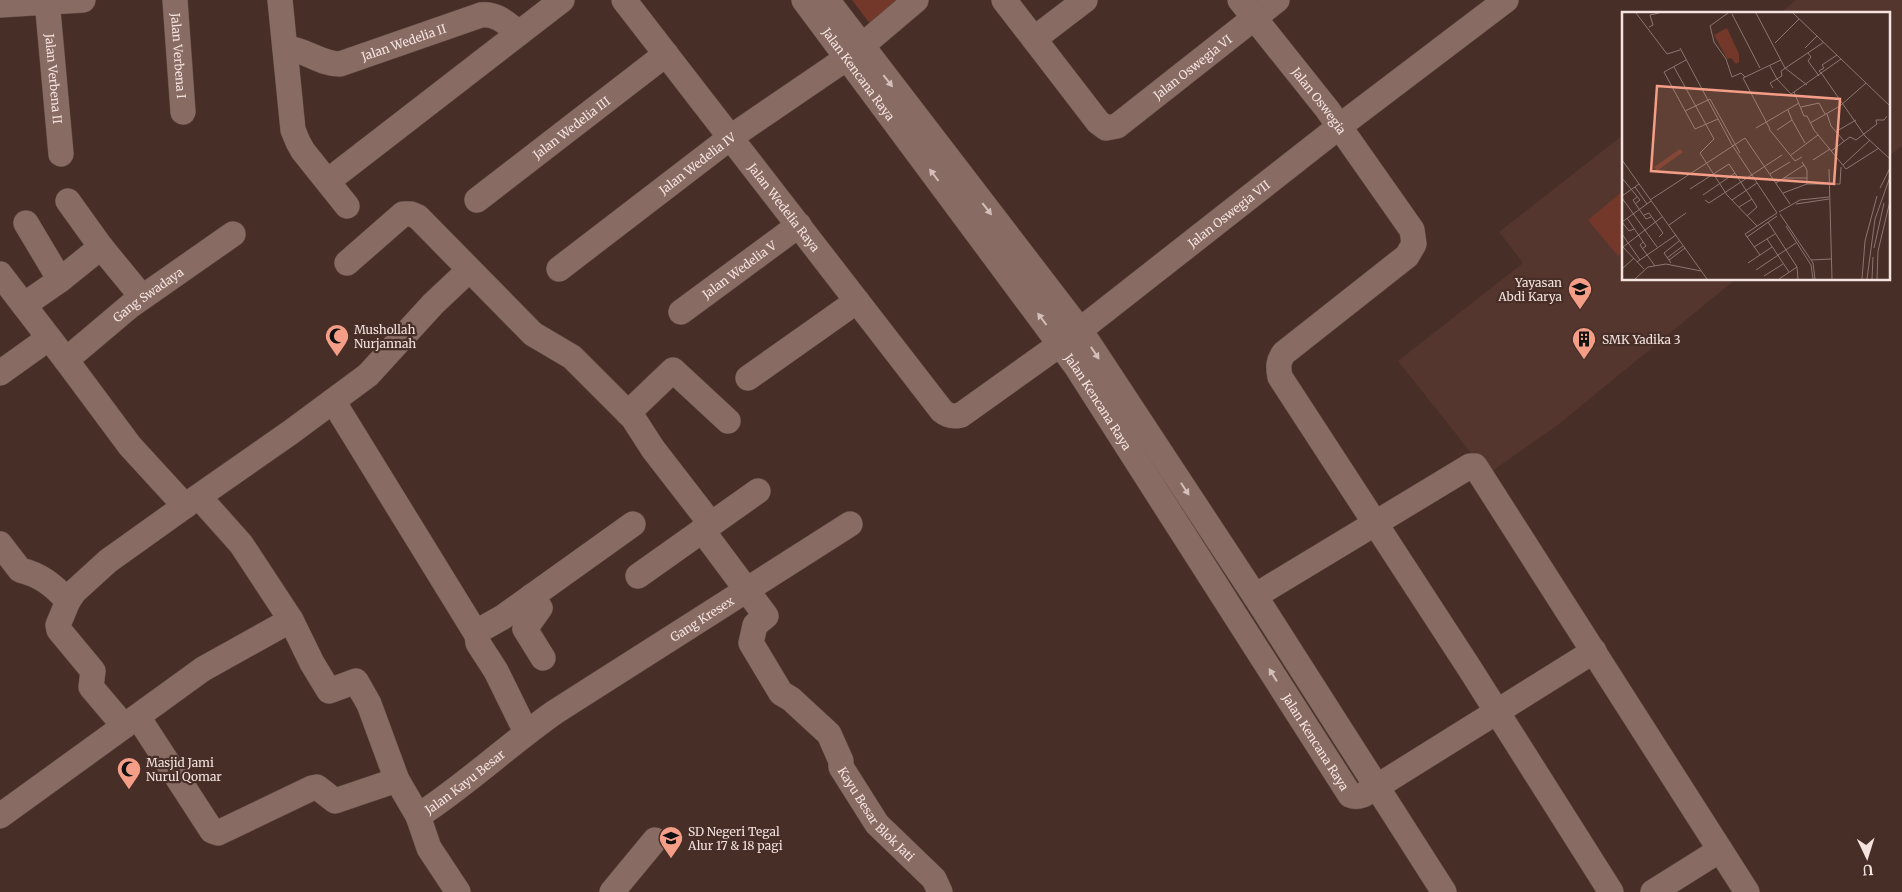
<svg xmlns="http://www.w3.org/2000/svg" width="1902" height="892" viewBox="0 0 1902 892" font-family="Merriweather,serif">
<style>
.built{fill:#55362e}
.green{fill:#733829}
.lines{fill:none;stroke-linecap:round;stroke-linejoin:round}
.minor-casing{stroke:#604b46;stroke-width:26}
.minor{stroke:#886b63;stroke-width:25}
.oneway{fill:#d4bfba}
.labels{text-anchor:middle;dominant-baseline:central;stroke-width:4.5;stroke-linejoin:round;paint-order:stroke}
.street-label{font-size:12px;fill:#f4e3df;stroke:#472e27}
.poi-label{font-size:12px;fill:#f4e3df;stroke:#472e27;text-anchor:start}
.inset-road{fill:none;stroke:#8c7671;stroke-width:1}
.view{fill:#f49e87;fill-opacity:0.15;stroke:#f49e87;stroke-width:2.5}
.inset-edge{fill:none;stroke:#f4e3df;stroke-width:2.5}
</style>
<rect width="100%" height="100%" fill="#472e27"/>
<g class="built">
<path d="M 1796,0 L 1902,0 L 1902,146 L 1888,157 L 1888,14 L 1779,14 Z"/>
<path d="M 1623,135 L 1623,279 L 1736,279 L 1559,424 L 1488,474 L 1398,361 L 1523,263 L 1499,232 Z"/>
</g>
<g class="green">
<path d="M 852,0 L 904,0 L 871,25 Z"/>
<path d="M 1623,191 L 1623,252 L 1618,256 L 1588,220 Z"/>
</g>
<g class="lines">
<g class="minor-casing">
<g id="minor">
<path id="s1" d="M 47,0 L 61,154"/>
<path id="s2" d="M 175,0 L 183,112"/>
<path d="M 280,0 L 293,130 L 298,142 L 303,151 L 347,206"/>
<path id="s3" d="M 624,0 L 942,411 C 948,416 953,417 961,415 L 1080,330 L 1340,126 L 1506,0"/>
<path id="s4" d="M 804,0 L 1076,366 L 1350,795 C 1360,800 1369,791 1378,786 L 1594,651"/>
<path d="M 827,0 L 1080,330 L 1255,596 L 1444,892"/>
<path id="s5" d="M 1004,0 L 1098,122 L 1106,128 L 1117,126 L 1277,0"/>
<path id="s6" d="M 1240,0 L 1327,109 L 1412,230 L 1414,244 L 1407,256 L 1284,353 C 1278,361 1278,367 1280,377 L 1470,669 L 1611,892"/>
<path d="M 0,5 L 83,0"/>
<path d="M 1034,39 L 1085,0"/>
<path id="s7" d="M 285,48 C 305,49 320,64 340,64 L 481,15 C 497,13 507,24 519,33"/>
<path d="M 328,181 L 562,0"/>
<path id="s8" d="M 477,200 L 666,54"/>
<path d="M 68,201 L 101,247 L 142,297"/>
<path d="M 26,223 L 60,280"/>
<path d="M 347,263 L 403,214 L 411,214 L 418,217 L 533,334 L 572,357 L 633,418 L 653,449 L 711,524"/>
<path id="s9" d="M 559,269 L 731,137 L 838,64 L 849,61 L 864,50 L 870,39 L 916,0"/>
<path d="M 0,274 L 66,360 L 130,446 L 185,506 L 291,432 L 368,375 L 433,304 L 469,270"/>
<path d="M 24,305 L 60,280 L 101,247"/>
<path id="s10" d="M 681,312 L 799,225"/>
<path id="s11" d="M 66,360 L 130,306 L 233,234"/>
<path d="M 0,373 L 49,338"/>
<path d="M 748,378 L 857,301"/>
<path d="M 333,401 L 477,635"/>
<path d="M 628,413 L 673,370 L 728,421"/>
<path d="M 199,497 L 241,544 L 291,620 L 312,663 L 329,691 L 356,681 L 369,704 L 397,780 L 418,816 L 429,848 L 458,892"/>
<path id="s12" d="M 702,530 L 766,616 L 755,625 L 751,643 L 781,693 L 791,699 L 829,734 L 841,761 L 841,767 L 877,824 L 934,879 L 940,892"/>
<path d="M 0,544 L 20,570 C 41,575 53,585 68,601 L 58,625 L 59,630 L 93,671 L 91,687 L 124,726"/>
<path d="M 638,576 L 758,491"/>
<path d="M 532,596 L 540,608 L 525,629 L 543,658"/>
<path d="M 1255,596 L 1470,466 L 1475,466 L 1747,892"/>
<path d="M 68,601 L 74,592 L 108,561 L 185,506"/>
<path d="M 138,717 L 212,831 L 218,833 L 312,788 L 317,787 L 335,801 L 397,780"/>
<path d="M 526,732 L 496,671 L 478,643 L 477,635 L 480,630 L 503,617 L 633,524"/>
<path d="M 0,816 L 203,669 L 291,620"/>
<path id="s13" d="M 418,816 C 466,785 508,745 555,712 L 850,524"/>
<path d="M 612,892 L 655,840"/>
<path d="M 1653,892 L 1720,850"/>
</g>
</g>
<use href="#minor" class="minor"/>
</g>
<defs><path id="oneway-solid" d="M-6-.8H1V-3.2L6.5 0L1 3.2V.8H-6Z" transform="scale(1.25)"/></defs>
<g class="oneway">
<use href="#oneway-solid" transform="translate(888 81) rotate(52)"/>
<use href="#oneway-solid" transform="translate(934 175) rotate(-127)"/>
<use href="#oneway-solid" transform="translate(987 209) rotate(52)"/>
<use href="#oneway-solid" transform="translate(1042 319) rotate(-127)"/>
<use href="#oneway-solid" transform="translate(1095 353) rotate(57)"/>
<use href="#oneway-solid" transform="translate(1185 489) rotate(57)"/>
<use href="#oneway-solid" transform="translate(1273 675) rotate(-122)"/>
</g>
<defs>
<g id="school-pin" transform="scale(1.25)"><path d="M0 17L-7.5 6A9.5 9.5 0 1 1 7.5 6Z" fill="#f49e87" stroke="#472e27"/><path d="M0-5L7-2L0 1L-7-2ZM-4 1L0 2.5L4 1V4Q0 6-4 4Z" fill="#111"/></g>
<g id="mosque-pin" transform="scale(1.25)"><path d="M0 17L-7.5 6A9.5 9.5 0 1 1 7.5 6Z" fill="#f49e87" stroke="#472e27"/><path d="M3.5-4.9A6 6 0 1 0 3.5 4.9A5 5 0 1 1 3.5-4.9Z" fill="#111"/></g>
<g id="building-pin" transform="scale(1.25)"><path d="M0 17L-7.5 6A9.5 9.5 0 1 1 7.5 6Z" fill="#f49e87" stroke="#472e27"/><path d="M-4-6H4V6H1V3H-1V6H-4ZM-2.5-4.3h1.7v1.8h-1.7ZM.8-4.3h1.7v1.8H.8ZM-2.5-1h1.7V.8h-1.7ZM.8-1h1.7V.8H.8Z" fill="#111"/></g>
</defs>
<g fill-rule="evenodd">
<use href="#school-pin" x="1580" y="289"/>
<use href="#mosque-pin" x="337" y="336"/>
<use href="#building-pin" x="1584" y="339"/>
<use href="#mosque-pin" x="129" y="769"/>
<use href="#school-pin" x="671" y="838"/>
</g>
<g class="labels">
<g class="street-label">
<text stroke="none"><textPath href="#s7" startOffset="125">Jalan Wedelia II</textPath></text>
<text stroke="none"><textPath href="#s2" startOffset="56">Jalan Verbena I</textPath></text>
<text stroke="none"><textPath href="#s5" startOffset="271">Jalan Oswegia VI</textPath></text>
<text stroke="none"><textPath href="#s4" startOffset="92">Jalan Kencana Raya</textPath></text>
<text stroke="none"><textPath href="#s1" startOffset="79">Jalan Verbena II</textPath></text>
<text stroke="none"><textPath href="#s6" startOffset="128">Jalan Oswegia</textPath></text>
<text stroke="none"><textPath href="#s8" startOffset="119">Jalan Wedelia III</textPath></text>
<text stroke="none"><textPath href="#s9" startOffset="174">Jalan Wedelia IV</textPath></text>
<text stroke="none"><textPath href="#s3" startOffset="262">Jalan Wedelia Raya</textPath></text>
<text stroke="none"><textPath href="#s3" startOffset="875">Jalan Oswegia VII</textPath></text>
<text stroke="none"><textPath href="#s10" startOffset="72">Jalan Wedelia V</textPath></text>
<text stroke="none"><textPath href="#s11" startOffset="105">Gang Swadaya</textPath></text>
<text stroke="none"><textPath href="#s4" startOffset="498">Jalan Kencana Raya</textPath></text>
<text stroke="none"><textPath href="#s13" startOffset="346">Gang Kresex</textPath></text>
<text stroke="none"><textPath href="#s4" startOffset="902">Jalan Kencana Raya</textPath></text>
<text stroke="none"><textPath href="#s13" startOffset="58">Jalan Kayu Besar</textPath></text>
<text stroke="none"><textPath href="#s12" startOffset="356">Kayu Besar Blok Jati</textPath></text>
</g>
<g class="poi-label">
<text x="1562" y="282" text-anchor="end">Yayasan<tspan x="1562" dy="14">Abdi Karya</tspan></text>
<text x="354" y="329">Mushollah<tspan x="354" dy="14">Nurjannah</tspan></text>
<text x="1602" y="339">SMK Yadika 3</text>
<text x="146" y="762">Masjid Jami<tspan x="146" dy="14">Nurul Qomar</tspan></text>
<text x="688" y="831">SD Negeri Tegal<tspan x="688" dy="14">Alur 17 &amp; 18 pagi</tspan></text>
</g>
</g>
<g transform="translate(1622 12)">
<rect width="268" height="268" fill="#472e27"/>
<path d="M 105,16 L 117,42 L 117,50 L 114,52 L 109,46 L 105,47 L 92,23 ZM 58,137 L 61,140 L 35,159 L 32,155 Z" fill="#733829"/>
<path class="inset-road" d="M 14,1 L 45,42 L 58,38M 106,1 L 88,14 L 92,30 L 104,47 L 110,65 L 119,61 L 123,65M 134,1 L 163,56 L 185,73M 171,1 L 268,94M 110,2 L 138,56M 27,15 L 31,13 L 28,3 L 37,1M 153,31 L 177,7M 58,36 L 110,133 L 155,201M 183,36 L 195,24M 186,41 L 189,45 L 186,49 L 197,64M 64,48 L 42,60 L 73,117 L 96,107M 148,54 L 155,67 L 169,82 L 172,80M 52,55 L 92,127 L 78,141 L 105,183 L 135,214M 200,62 L 243,124 L 268,147M 200,62 L 197,59 L 202,56 L 200,53 L 215,43M 151,76 L 148,71 L 160,64 L 159,59 L 202,30M 172,80 L 182,104 L 185,104 L 192,118 L 224,157 L 257,136M 172,80 L 219,47M 179,95 L 197,91 L 203,102M 63,99 L 88,87 L 118,141M 205,102 L 209,114 L 222,129M 170,108 L 183,131M 188,111 L 218,94 L 244,71M 134,116 L 177,91M 147,117 L 173,149 L 180,145M 148,117 L 121,66 L 159,48M 155,118 L 170,108 L 166,98M 215,119 L 234,108M 209,139 L 228,125 L 234,128 L 255,112 L 254,108 L 262,108 L 265,104M 169,143 L 196,123M 0,148 L 85,267M 191,148 L 208,137M 180,150 L 185,158 L 185,172M 221,153 L 248,128M 207,157 L 210,267M 148,162 L 168,150M 0,166 L 18,188 L 13,192M 162,166 L 185,166M 154,171 L 182,153M 13,175 L 25,192M 258,176 L 268,156M 68,177 L 107,152 L 135,195 L 125,204M 161,181 L 185,172 L 218,172 L 219,155M 81,183 L 113,161M 0,184 L 17,172M 15,185 L 11,188 L 17,197 L 24,207 L 29,205M 0,186 L 35,235M 28,188 L 123,126 L 168,192M 83,188 L 87,191 L 160,143M 110,188 L 135,171M 174,192 L 207,187M 117,195 L 130,187M 157,200 L 178,188 L 207,185M 158,202 L 191,251 L 193,267M 22,203 L 27,201 L 41,221 L 37,225M 5,206 L 24,234 L 20,237M 0,210 L 29,189M 0,210 L 7,219 L 12,217M 146,210 L 175,255 L 176,267M 47,213 L 64,201M 164,214 L 189,253 L 191,267M 0,222 L 18,248M 125,225 L 155,204M 145,227 L 167,260M 21,230 L 18,233 L 33,254M 0,234 L 22,257M 1,235 L 40,205M 132,235 L 153,222M 252,236 L 262,191M 138,243 L 123,222 L 155,201M 45,246 L 61,234M 47,248 L 63,236M 189,248 L 209,247M 15,250 L 54,223M 49,251 L 42,241 L 57,229M 126,251 L 150,235M 0,257 L 12,246M 134,258 L 174,231M 142,264 L 161,252M 13,267 L 26,255 L 44,252 L 79,259M 157,267 L 175,255M 240,267 L 243,229 L 255,184M 245,267 L 253,207 L 268,165M 250,267 L 251,245M 255,267 L 256,239 L 268,189"/>
<path class="view" d="M 35,74 L 218,87 L 212,172 L 29,159 Z"/>
<rect width="268" height="268" class="inset-edge"/>
</g>
<g transform="translate(1867 857) rotate(176)" stroke="#472e27" stroke-width="4" paint-order="stroke">
<path d="M0-4L9 19L0 12L-9 19Z" fill="#f4e3df"/>
<text y="-8" font-size="14" font-weight="bold" text-anchor="middle" fill="#f4e3df">U</text>
</g>
</svg>
